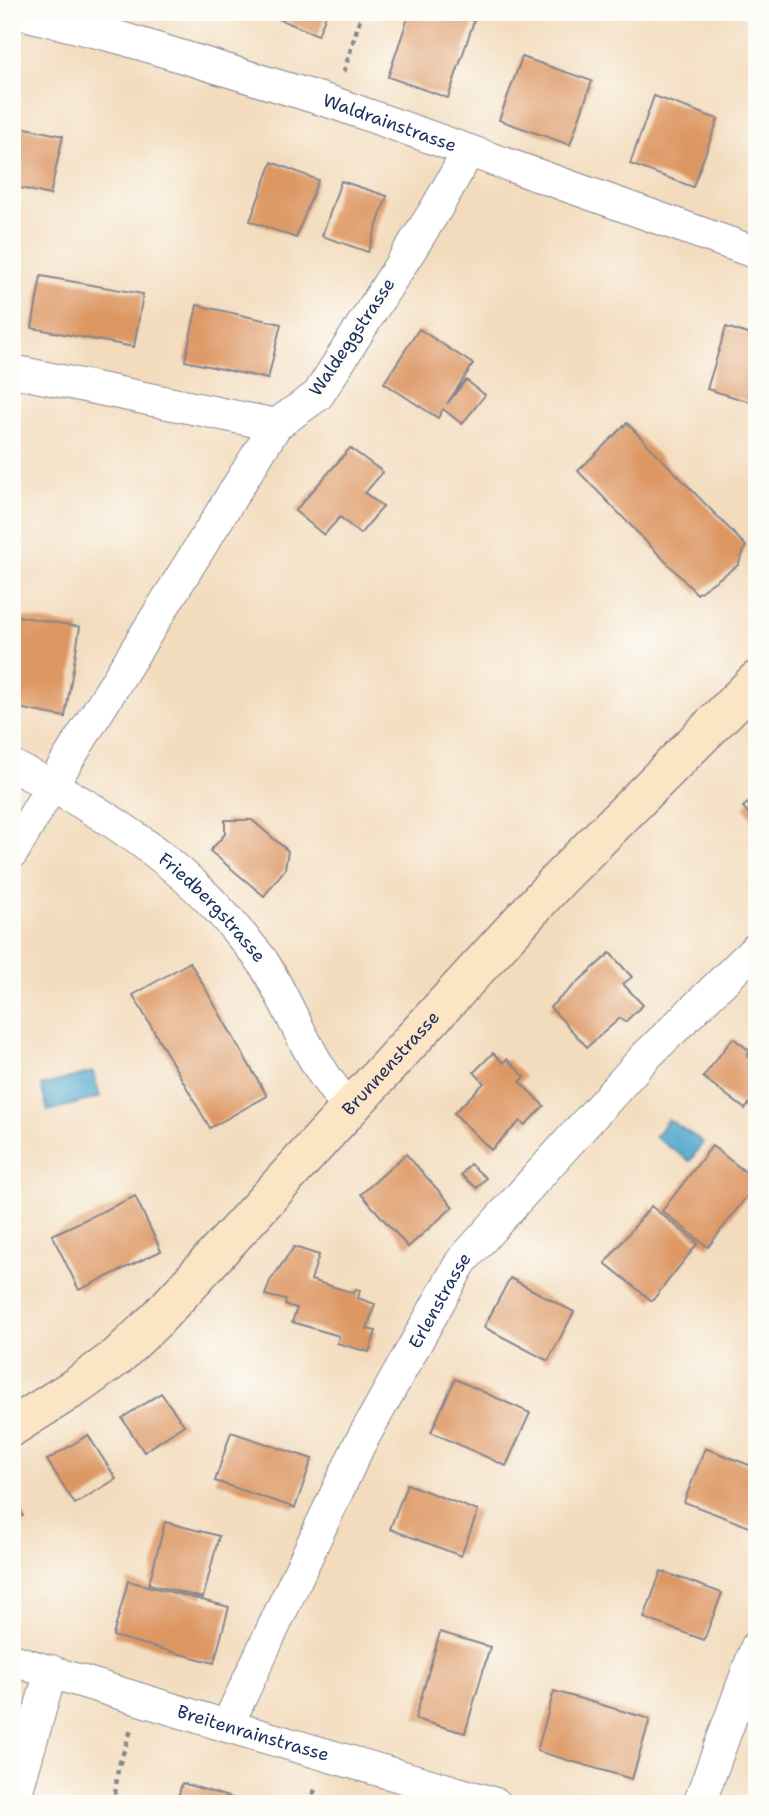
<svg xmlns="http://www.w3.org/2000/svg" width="769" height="1816" viewBox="0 0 769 1816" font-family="'Shantell Sans',sans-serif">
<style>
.water{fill:#4da5ca;stroke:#346a94;stroke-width:2}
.building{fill:#dd9763}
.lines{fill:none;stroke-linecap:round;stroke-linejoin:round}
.street-casing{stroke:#87868e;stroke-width:34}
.secondary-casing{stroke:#87868e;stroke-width:41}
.path{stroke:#87868e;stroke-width:4.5;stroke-dasharray:5 5;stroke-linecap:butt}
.street{stroke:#fff;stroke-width:32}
.secondary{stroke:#fce5c4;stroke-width:38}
.labels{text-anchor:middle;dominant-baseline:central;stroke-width:7;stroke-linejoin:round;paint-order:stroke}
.street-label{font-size:18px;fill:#1b2f5e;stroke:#fdfcf7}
</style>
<rect width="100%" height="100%" fill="#fdfcf7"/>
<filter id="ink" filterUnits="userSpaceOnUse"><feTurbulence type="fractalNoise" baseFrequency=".0143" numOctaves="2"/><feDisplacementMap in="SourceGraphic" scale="14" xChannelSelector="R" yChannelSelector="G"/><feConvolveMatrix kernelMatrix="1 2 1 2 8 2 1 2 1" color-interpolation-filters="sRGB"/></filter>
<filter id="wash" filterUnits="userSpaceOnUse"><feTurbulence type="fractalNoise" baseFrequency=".00686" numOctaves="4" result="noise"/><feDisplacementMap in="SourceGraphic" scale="28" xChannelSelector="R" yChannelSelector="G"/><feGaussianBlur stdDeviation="1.57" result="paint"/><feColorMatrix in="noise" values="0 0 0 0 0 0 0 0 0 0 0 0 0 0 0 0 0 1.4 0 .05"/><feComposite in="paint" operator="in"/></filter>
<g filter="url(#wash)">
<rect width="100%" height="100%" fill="#f3dcbd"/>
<g class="water">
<path d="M 93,1072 L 100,1097 L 48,1111 L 41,1086 Z"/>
<path d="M 668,1119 L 703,1142 L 690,1161 L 655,1137 Z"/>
</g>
<g id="blocks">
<g class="building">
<path d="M 261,12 L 327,12 L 318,35 Z"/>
<path d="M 410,12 L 447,12 L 474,21 L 448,98 L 388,77 Z"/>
<path d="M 522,57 L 592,81 L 570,145 L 499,120 Z"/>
<path d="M 654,96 L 718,119 L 693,187 L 630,164 Z"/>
<path d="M 12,125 L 63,136 L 50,195 L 12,186 Z"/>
<path d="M 272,162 L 318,180 L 296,238 L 250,221 Z"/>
<path d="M 341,181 L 387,196 L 368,252 L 322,236 Z"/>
<path d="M 41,276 L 143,294 L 134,347 L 32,328 Z"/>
<path d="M 197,305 L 281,324 L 268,379 L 185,361 Z"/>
<path d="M 726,327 L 757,337 L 757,404 L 707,389 Z"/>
<path d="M 419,329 L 473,364 L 447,404 L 466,380 L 485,395 L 462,424 L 443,409 L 438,418 L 384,383 Z"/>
<path d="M 627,423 L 746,546 L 738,565 L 697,594 L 578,471 Z"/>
<path d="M 350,448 L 383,472 L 365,493 L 383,507 L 360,534 L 340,517 L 324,535 L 295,511 Z"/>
<path d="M 12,615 L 80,627 L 65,717 L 13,707 L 17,685 L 12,685 Z"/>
<path d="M 757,796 L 757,824 L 743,807 Z"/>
<path d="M 225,820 L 252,820 L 288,851 L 285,869 L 264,896 L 210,851 L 225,834 Z"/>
<path d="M 610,953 L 632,977 L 623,984 L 643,1005 L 625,1022 L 620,1018 L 587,1047 L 550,1007 Z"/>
<path d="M 190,962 L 267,1096 L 210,1128 L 133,995 Z"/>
<path d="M 733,1038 L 750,1051 L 747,1056 L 757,1064 L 757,1094 L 745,1109 L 703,1077 Z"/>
<path d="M 493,1053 L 503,1063 L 507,1059 L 525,1077 L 520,1082 L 544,1106 L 525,1125 L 520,1121 L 491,1150 L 454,1113 L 484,1083 L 474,1072 Z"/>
<path d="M 712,1146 L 757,1181 L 757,1183 L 708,1247 L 662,1211 Z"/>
<path d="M 406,1154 L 453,1207 L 408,1247 L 361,1194 Z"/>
<path d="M 470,1164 L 486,1178 L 477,1188 L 461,1175 Z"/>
<path d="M 135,1196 L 161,1251 L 79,1290 L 52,1235 Z"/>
<path d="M 651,1206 L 698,1243 L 652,1301 L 605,1263 Z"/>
<path d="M 294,1247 L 319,1255 L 311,1280 L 354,1293 L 356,1289 L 360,1290 L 358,1298 L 375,1304 L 367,1329 L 376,1331 L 369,1352 L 337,1343 L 339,1336 L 292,1322 L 297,1308 L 285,1305 L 286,1300 L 265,1295 L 270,1281 Z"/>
<path d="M 510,1278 L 574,1312 L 548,1361 L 484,1327 Z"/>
<path d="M 455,1379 L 530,1413 L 506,1466 L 431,1432 Z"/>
<path d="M 161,1393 L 184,1425 L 144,1452 L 122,1418 Z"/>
<path d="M 231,1432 L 312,1459 L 295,1508 L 215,1481 Z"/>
<path d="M 88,1435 L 116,1479 L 75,1504 L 47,1460 Z"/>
<path d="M 705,1448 L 757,1468 L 757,1516 L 752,1528 L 684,1502 Z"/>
<path d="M 407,1484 L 478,1511 L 461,1556 L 390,1529 Z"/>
<path d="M 12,1487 L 23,1516 L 12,1519 Z"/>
<path d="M 165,1522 L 219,1536 L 203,1598 L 149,1584 Z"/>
<path d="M 661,1571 L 722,1593 L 704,1640 L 644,1618 Z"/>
<path d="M 128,1581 L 229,1607 L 214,1663 L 113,1636 Z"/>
<path d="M 440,1632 L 490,1647 L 465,1733 L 415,1719 Z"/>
<path d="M 554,1691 L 650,1719 L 632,1779 L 537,1751 Z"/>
<path d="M 182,1783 L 249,1803 L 249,1804 L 176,1804 Z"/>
</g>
</g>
</g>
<g filter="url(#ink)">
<use href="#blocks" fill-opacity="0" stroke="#87868e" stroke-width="2"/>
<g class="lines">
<g class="street-casing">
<g id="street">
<path id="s1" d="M 16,12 L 121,38 L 334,103 L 757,253"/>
<path d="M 12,371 L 276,425 L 318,395 L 436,209 L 468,152"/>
<path id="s2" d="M 12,766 C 96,806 180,860 239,933 C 247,942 256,952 263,962 C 293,1011 310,1066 350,1108"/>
<path d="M 12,853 L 52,785 L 276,425"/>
<path id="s3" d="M 12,1660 L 227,1726 L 496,1804"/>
<path id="s4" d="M 227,1726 L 359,1445 L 461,1262 L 645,1057 L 757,948"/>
<path d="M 13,1804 L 51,1671"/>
<path d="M 699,1804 L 757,1646"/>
</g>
</g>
<g class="secondary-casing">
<g id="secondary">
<path id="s5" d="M 12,1427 L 77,1386 L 117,1357 L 157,1319 L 560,878 L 757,680"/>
</g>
</g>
<g class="path">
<path d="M 344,72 L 362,12"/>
<path d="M 114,1804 L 118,1768 L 131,1730"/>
<path d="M 310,1804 L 316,1786"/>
</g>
<use href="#street" class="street"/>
<use href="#secondary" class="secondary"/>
</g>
</g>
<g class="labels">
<g class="street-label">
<text stroke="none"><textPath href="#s1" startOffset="390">Waldrainstrasse</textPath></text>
<text transform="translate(352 337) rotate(-56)">Waldeggstrasse</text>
<text stroke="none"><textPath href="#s2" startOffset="247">Friedbergstrasse</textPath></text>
<text stroke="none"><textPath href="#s5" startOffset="528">Brunnenstrasse</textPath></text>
<text stroke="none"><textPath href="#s4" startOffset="476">Erlenstrasse</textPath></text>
<text stroke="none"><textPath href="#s3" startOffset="252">Breitenrainstrasse</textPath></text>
</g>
</g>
<rect width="769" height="1816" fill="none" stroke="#fdfcf7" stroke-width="42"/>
</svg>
